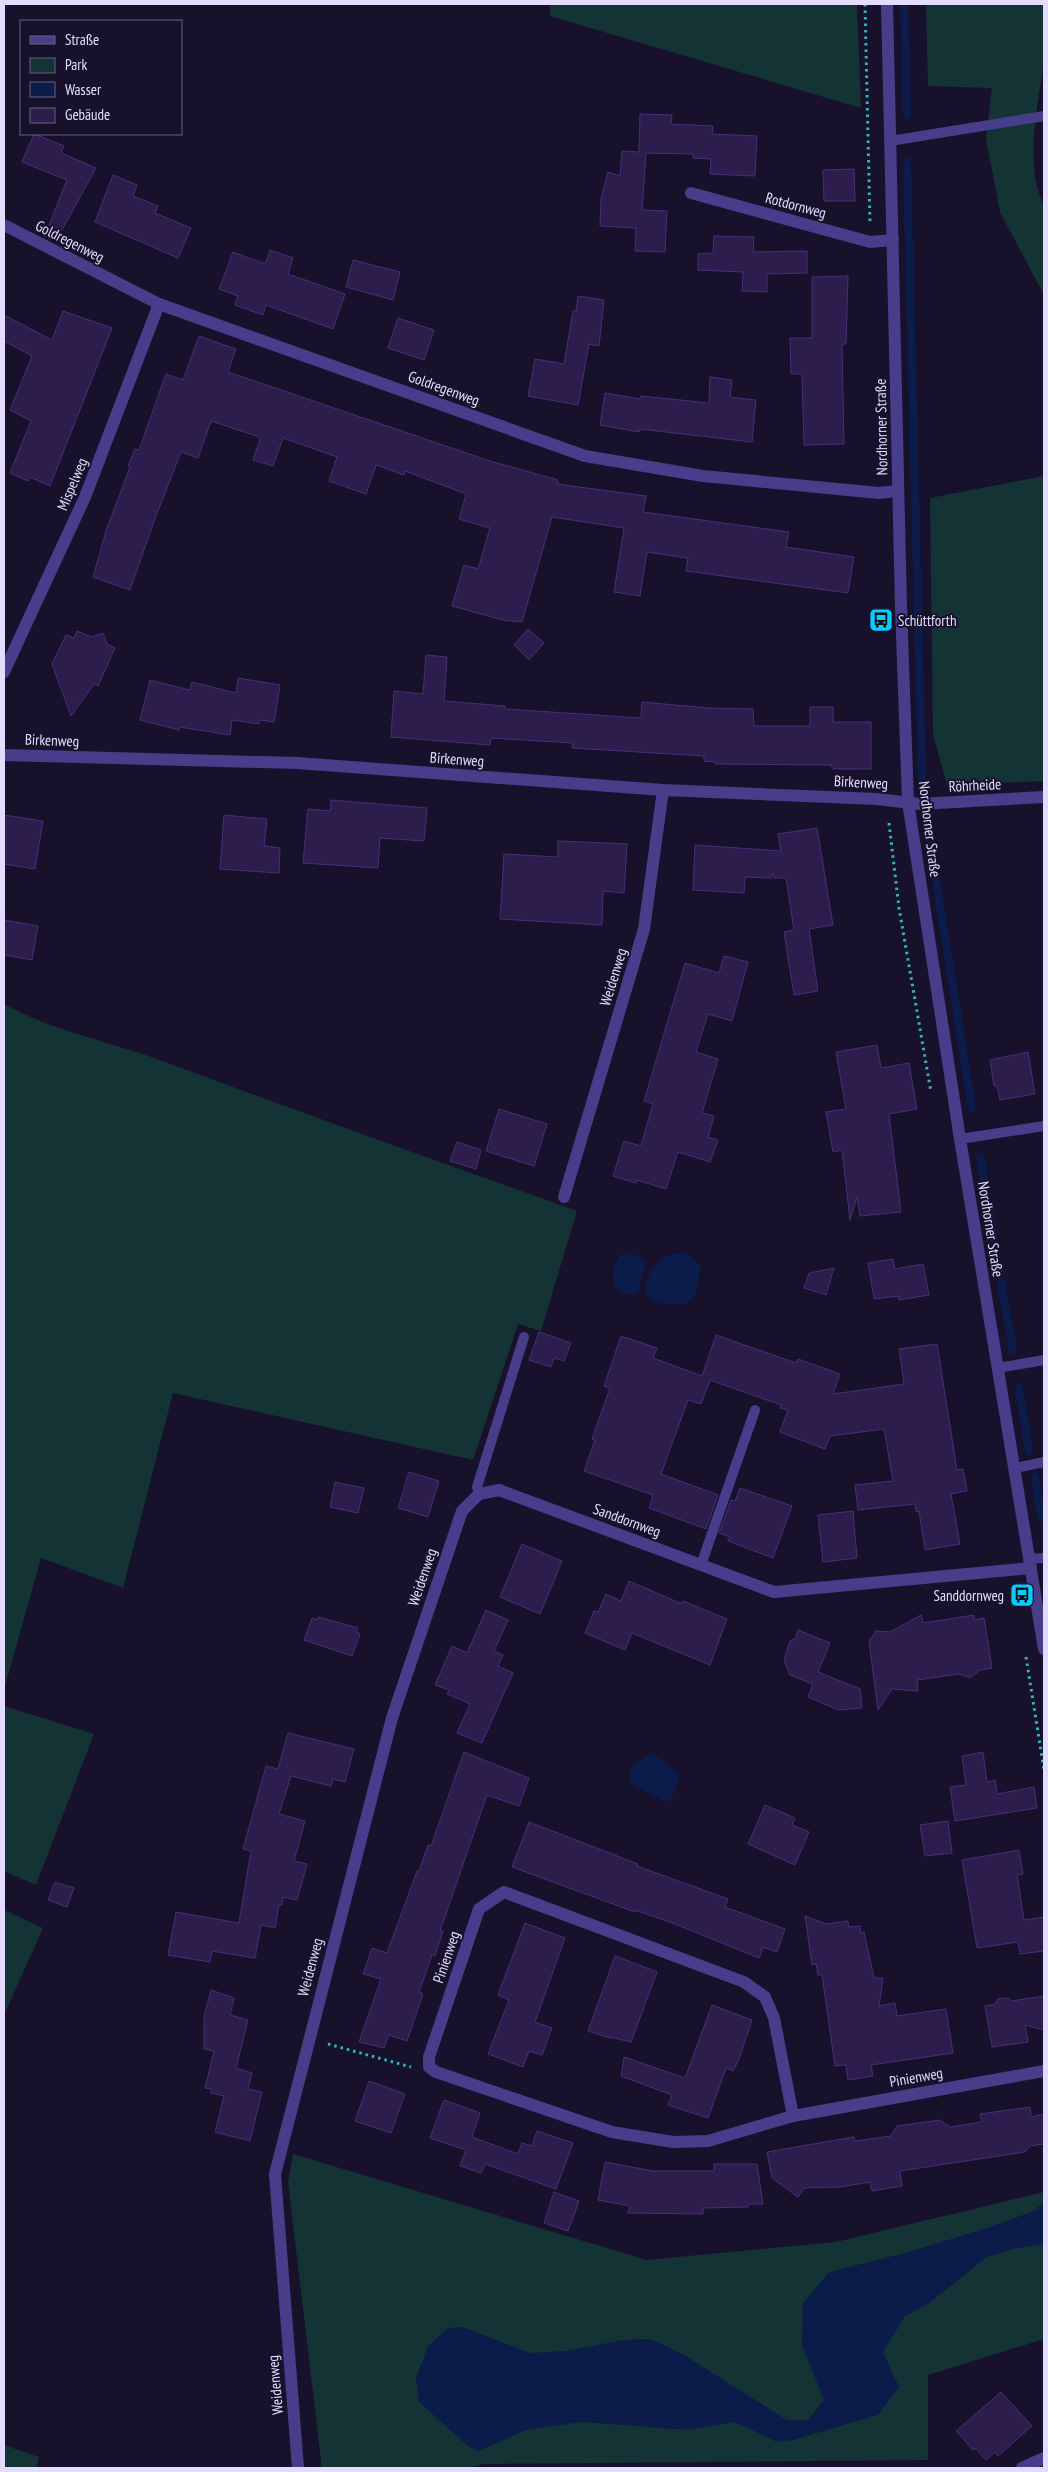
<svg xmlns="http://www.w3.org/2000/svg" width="1048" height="2472" viewBox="0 0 1048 2472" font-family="'PT Sans Narrow',sans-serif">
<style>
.green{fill:#143335}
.water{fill:#0b1c4a}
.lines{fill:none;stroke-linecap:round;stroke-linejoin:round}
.stream{stroke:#0b1c4a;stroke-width:8}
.building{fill:#2c1d4c;stroke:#453078}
.path{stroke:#31b7bd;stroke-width:3;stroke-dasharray:2.5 4;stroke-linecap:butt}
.service{stroke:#473d8a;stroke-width:10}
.minor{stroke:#473d8a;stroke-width:12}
.tertiary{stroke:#473d8a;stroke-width:12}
.labels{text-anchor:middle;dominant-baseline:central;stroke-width:4;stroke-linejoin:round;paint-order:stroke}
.street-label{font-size:15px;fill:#e3dcff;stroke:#18112b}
.poi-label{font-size:15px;fill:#e3dcff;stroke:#18112b;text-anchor:start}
</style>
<rect width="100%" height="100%" fill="#18112b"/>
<g class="green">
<path d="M 550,4 L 857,4 L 861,108 L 550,16 Z"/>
<path d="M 926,4 L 1044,4 C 1044,21 1046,40 1044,58 C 1039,104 1023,162 1044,206 L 1044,295 L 1000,212 L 986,139 L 992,88 L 928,86 Z"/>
<path d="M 1044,476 L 1044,781 L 947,785 L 933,734 L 930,498 Z"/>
<path d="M 4,1004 C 51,1030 106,1041 157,1059 C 297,1111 437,1161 577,1211 L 541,1331 L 518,1324 L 473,1460 L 173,1393 L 123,1588 L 41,1558 L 4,1690 Z"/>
<path d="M 4,1706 L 94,1734 L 36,1885 L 4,1871 Z"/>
<path d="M 4,1910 L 43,1928 L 4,2015 Z"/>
<path d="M 293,2154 L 647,2260 L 836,2242 L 1044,2192 L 1044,2339 L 928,2375 L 928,2460 L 483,2464 L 469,2468 L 322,2468 L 288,2182 Z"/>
<path d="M 4,2445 L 39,2457 L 36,2468 L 4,2468 Z"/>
</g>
<g class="water">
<path d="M 629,1252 L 642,1258 L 646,1266 L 641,1275 L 639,1291 C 630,1298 621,1293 614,1286 C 611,1275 614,1264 620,1255 Z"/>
<path d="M 684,1252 L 696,1260 L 701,1268 L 695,1296 L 685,1304 L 657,1303 L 646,1294 C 645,1269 660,1254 684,1252 Z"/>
<path d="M 651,1754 L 667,1763 L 680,1776 L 672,1798 L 666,1802 L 629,1783 C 628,1766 637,1762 651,1754 Z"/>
<path d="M 1044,2202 L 1044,2244 L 1013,2249 L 987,2257 L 928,2304 L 905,2316 L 883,2352 L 899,2387 L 878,2415 L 793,2440 L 777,2442 L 735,2422 L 689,2430 L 581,2422 L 526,2430 L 479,2451 L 468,2446 L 419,2402 L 416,2378 L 428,2346 L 448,2328 L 463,2327 L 530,2353 L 565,2351 L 624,2340 L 651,2339 L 684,2355 L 787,2420 L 808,2420 L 824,2400 L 802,2345 L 803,2303 L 829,2272 L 909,2252 L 990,2227 L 1034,2211 Z"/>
</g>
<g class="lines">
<g class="stream">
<path d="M 904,4 L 907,114"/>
<path d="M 907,162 L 922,778"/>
<path d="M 927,822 L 972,1108"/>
<path d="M 980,1158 L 997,1255"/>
<path d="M 1001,1282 L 1013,1350"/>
<path d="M 1019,1387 L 1029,1451"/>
<path d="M 1035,1477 L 1041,1517"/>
</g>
</g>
<g class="building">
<path d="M 640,114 L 672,115 L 671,124 L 713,126 L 712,134 L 757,136 L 755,176 L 710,174 L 711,159 L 693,158 L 693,154 L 646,153 L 642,210 L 667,211 L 665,252 L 635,251 L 636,228 L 600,226 L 601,199 L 608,172 L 620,176 L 622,151 L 639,152 Z"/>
<path d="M 34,134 L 64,146 L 61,153 L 96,168 L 62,230 L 49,225 L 67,180 L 22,162 Z"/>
<path d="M 854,169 L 855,201 L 824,201 L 823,170 Z"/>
<path d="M 113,175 L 137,185 L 133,196 L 158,206 L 155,213 L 191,228 L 178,258 L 95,222 Z"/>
<path d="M 714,236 L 754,237 L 753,252 L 807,251 L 807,273 L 767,274 L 767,292 L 742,291 L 743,272 L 698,270 L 698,254 L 713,253 Z"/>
<path d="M 270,250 L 293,258 L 288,274 L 345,294 L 333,329 L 266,305 L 263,315 L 235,305 L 238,296 L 219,289 L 233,252 L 265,264 Z"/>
<path d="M 353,260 L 400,272 L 393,300 L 346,287 Z"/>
<path d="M 848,276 L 846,344 L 842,344 L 844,444 L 804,445 L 802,374 L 791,374 L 790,338 L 812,338 L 812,277 Z"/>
<path d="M 578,296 L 604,300 L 599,346 L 589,344 L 578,405 L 528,396 L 535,359 L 564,364 L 573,311 L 576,311 Z"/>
<path d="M 63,311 L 112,328 L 50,486 L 30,477 L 28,481 L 10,473 L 31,421 L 10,410 L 32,356 L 4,341 L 4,315 L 52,340 Z"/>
<path d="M 398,318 L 434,330 L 424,360 L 388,348 Z"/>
<path d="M 199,336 L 236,349 L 228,372 L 490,461 L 558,480 L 557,484 L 646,496 L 643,512 L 789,532 L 786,547 L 854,557 L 848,593 L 686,571 L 688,558 L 647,552 L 640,596 L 614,592 L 624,528 L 552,517 L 522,622 L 503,620 L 452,606 L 464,565 L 478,569 L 490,528 L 459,519 L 466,494 L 405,471 L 404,475 L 376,465 L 366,494 L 329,481 L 337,457 L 283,438 L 273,466 L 253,460 L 260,439 L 256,436 L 211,421 L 198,458 L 181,452 L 154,521 L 130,590 L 93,577 L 106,531 L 130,467 L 128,466 L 135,449 L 139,450 L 166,374 L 183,380 Z"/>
<path d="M 710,377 L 732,380 L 730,397 L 756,400 L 752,442 L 640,429 L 639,432 L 600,425 L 605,393 L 640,399 L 641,396 L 709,403 Z"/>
<path d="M 528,629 L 544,643 L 529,660 L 514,645 Z"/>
<path d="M 77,631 L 91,637 L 103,633 L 107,644 L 115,648 L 98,686 L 94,684 L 71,716 L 52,664 L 66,635 L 74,638 Z"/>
<path d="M 426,655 L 447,657 L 444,701 L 505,706 L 505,709 L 641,718 L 642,702 L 708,708 L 753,709 L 754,726 L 810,726 L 810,707 L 833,707 L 833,722 L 871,722 L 871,769 L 832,769 L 832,765 L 715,764 L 715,762 L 704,761 L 704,756 L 572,748 L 573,743 L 491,738 L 490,745 L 391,737 L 394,691 L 423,694 Z"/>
<path d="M 238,678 L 280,685 L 274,722 L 260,720 L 259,724 L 232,720 L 230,735 L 180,727 L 179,730 L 140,720 L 150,680 L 190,690 L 192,682 L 236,693 Z"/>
<path d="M 331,800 L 427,808 L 424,841 L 380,838 L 378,868 L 303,863 L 308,809 L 330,811 Z"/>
<path d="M 4,815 L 43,821 L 35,869 L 4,864 Z"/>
<path d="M 224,815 L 267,819 L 264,846 L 280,848 L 279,873 L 220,869 Z"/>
<path d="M 817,828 L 833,925 L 809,929 L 818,991 L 794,995 L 784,932 L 794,930 L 786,878 L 774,878 L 773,873 L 771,878 L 745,877 L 744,893 L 693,890 L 695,845 L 781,851 L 778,834 Z"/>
<path d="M 558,841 L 627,844 L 624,893 L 603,891 L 602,925 L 500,919 L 504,854 L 558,857 Z"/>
<path d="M 4,920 L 38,926 L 32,960 L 4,955 Z"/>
<path d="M 724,956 L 748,962 L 732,1021 L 708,1014 L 696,1052 L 718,1059 L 702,1113 L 714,1116 L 708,1137 L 718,1140 L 710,1162 L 678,1152 L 666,1189 L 637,1180 L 636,1183 L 613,1176 L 624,1141 L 641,1146 L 653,1104 L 644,1101 L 685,963 L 719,973 Z"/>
<path d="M 877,1045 L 881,1068 L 909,1063 L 917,1109 L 889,1114 L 901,1212 L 860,1216 L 857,1197 L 850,1220 L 842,1150 L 833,1152 L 826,1112 L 846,1109 L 836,1052 Z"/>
<path d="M 1028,1052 L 1035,1094 L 1000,1100 L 997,1086 L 994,1086 L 990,1060 Z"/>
<path d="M 499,1109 L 547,1124 L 534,1166 L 486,1151 Z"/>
<path d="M 457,1142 L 481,1150 L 476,1169 L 450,1161 Z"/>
<path d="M 893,1259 L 895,1269 L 923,1264 L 929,1295 L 899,1300 L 899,1296 L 874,1299 L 868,1263 Z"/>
<path d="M 834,1268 L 826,1295 L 804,1288 L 809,1273 Z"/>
<path d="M 539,1332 L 571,1343 L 564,1361 L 554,1358 L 551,1367 L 529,1360 Z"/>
<path d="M 716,1335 L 796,1363 L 798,1359 L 840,1374 L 833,1394 L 904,1384 L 899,1349 L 937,1344 L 957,1470 L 963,1469 L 967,1491 L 951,1494 L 960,1544 L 925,1550 L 919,1511 L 916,1512 L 915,1504 L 858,1510 L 855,1485 L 893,1481 L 884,1429 L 830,1436 L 825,1449 L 780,1432 L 788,1410 L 780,1408 L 781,1405 L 710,1380 L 701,1404 L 688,1400 L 661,1474 L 718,1495 L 706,1529 L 649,1508 L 653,1495 L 584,1471 L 595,1440 L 592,1439 L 610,1388 L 604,1386 L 621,1336 L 657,1348 L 653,1358 L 702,1376 Z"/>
<path d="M 409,1472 L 439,1481 L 428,1517 L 398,1508 Z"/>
<path d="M 335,1482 L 364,1488 L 358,1513 L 330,1507 Z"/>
<path d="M 740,1488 L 792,1506 L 773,1558 L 728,1541 L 730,1537 L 719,1533 L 731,1500 L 735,1501 Z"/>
<path d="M 853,1511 L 857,1558 L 823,1562 L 818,1515 Z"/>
<path d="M 522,1544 L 562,1561 L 540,1614 L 500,1597 Z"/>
<path d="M 629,1581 L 682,1604 L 683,1601 L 727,1619 L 710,1665 L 632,1633 L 625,1650 L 585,1633 L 594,1611 L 598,1612 L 606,1594 L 621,1601 Z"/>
<path d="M 486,1610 L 508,1620 L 494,1651 L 503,1655 L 498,1666 L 513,1673 L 482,1743 L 457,1733 L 470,1704 L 447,1694 L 449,1690 L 435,1685 L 452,1646 L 467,1653 Z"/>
<path d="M 921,1615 L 923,1623 L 974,1615 L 974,1620 L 984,1618 L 992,1668 L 980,1670 L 970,1678 L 959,1674 L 917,1680 L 918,1691 L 892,1689 L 878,1710 L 869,1641 L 876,1631 L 890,1632 Z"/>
<path d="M 318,1617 L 358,1628 L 356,1632 L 360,1634 L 352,1656 L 304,1640 L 312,1618 L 317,1620 Z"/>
<path d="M 798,1630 L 830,1643 L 818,1672 L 860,1689 L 862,1708 L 838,1710 L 808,1697 L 813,1684 L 790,1675 L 784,1661 L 790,1641 L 795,1639 Z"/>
<path d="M 288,1733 L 354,1749 L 345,1782 L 333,1779 L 331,1786 L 291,1776 L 279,1814 L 305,1821 L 294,1861 L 307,1864 L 297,1900 L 283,1897 L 282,1905 L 279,1905 L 275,1928 L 261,1925 L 255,1958 L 212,1951 L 210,1962 L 168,1955 L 176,1912 L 239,1923 L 251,1851 L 243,1849 L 266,1766 L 278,1769 Z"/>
<path d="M 464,1752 L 529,1778 L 519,1806 L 487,1795 L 440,1931 L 443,1931 L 435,1956 L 432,1955 L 419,1992 L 423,1994 L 407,2041 L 389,2035 L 384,2048 L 359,2042 L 381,1979 L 363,1974 L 372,1948 L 387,1953 L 417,1871 L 419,1871 L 428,1845 L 431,1846 Z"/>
<path d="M 983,1752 L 987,1782 L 995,1780 L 997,1794 L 1034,1787 L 1037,1808 L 955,1821 L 950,1787 L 966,1785 L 962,1756 Z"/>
<path d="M 765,1805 L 795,1818 L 792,1825 L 809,1832 L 795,1865 L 748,1844 Z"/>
<path d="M 948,1821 L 952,1853 L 925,1856 L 920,1825 Z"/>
<path d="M 529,1822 L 638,1864 L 637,1866 L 728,1899 L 725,1907 L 785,1929 L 777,1952 L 763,1947 L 759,1958 L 675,1924 L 635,1910 L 635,1912 L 512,1867 Z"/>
<path d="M 1019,1850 L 1023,1874 L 1017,1875 L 1024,1920 L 1044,1917 L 1044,1951 L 1020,1954 L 1018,1942 L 977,1948 L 962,1860 Z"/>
<path d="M 55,1882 L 74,1888 L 67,1907 L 48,1900 Z"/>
<path d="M 805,1916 L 826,1924 L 848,1921 L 849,1927 L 860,1926 L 861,1933 L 864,1932 L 874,1978 L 883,1978 L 879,2006 L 895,2003 L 897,2016 L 946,2009 L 953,2053 L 871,2065 L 873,2076 L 848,2080 L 846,2065 L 835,2066 L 822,1975 L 818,1975 L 816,1964 L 812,1965 Z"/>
<path d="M 525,1923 L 565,1938 L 535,2022 L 552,2028 L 542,2055 L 529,2051 L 523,2067 L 488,2054 L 509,2000 L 498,1995 Z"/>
<path d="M 615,1956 L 657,1972 L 631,2042 L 610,2037 L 610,2038 L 588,2031 Z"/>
<path d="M 211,1990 L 234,1998 L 230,2015 L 248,2020 L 236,2068 L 252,2073 L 248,2089 L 262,2092 L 250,2141 L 215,2132 L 224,2096 L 211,2093 L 211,2089 L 205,2088 L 214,2051 L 204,2049 L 204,2017 Z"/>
<path d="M 1044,1996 L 1044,2030 L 1025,2025 L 1028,2042 L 992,2047 L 985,2006 L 995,2004 L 998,1999 L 1008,1998 L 1012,2001 Z"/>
<path d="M 712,2005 L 752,2020 L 739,2059 L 733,2071 L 726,2068 L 708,2118 L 668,2105 L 672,2095 L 621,2076 L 624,2057 L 685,2078 Z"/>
<path d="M 369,2081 L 405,2094 L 391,2133 L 355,2121 Z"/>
<path d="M 444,2100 L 480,2113 L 472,2137 L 518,2154 L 522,2143 L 532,2146 L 537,2131 L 573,2143 L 556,2189 L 485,2164 L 481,2173 L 460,2166 L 466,2150 L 430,2138 Z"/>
<path d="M 1030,2107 L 1031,2117 L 1044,2114 L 1044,2144 L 1030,2146 L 1025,2152 L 900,2171 L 902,2186 L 872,2191 L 870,2182 L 840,2187 L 804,2188 L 798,2197 L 772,2178 L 767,2152 L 854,2137 L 855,2141 L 891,2136 L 897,2126 L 940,2120 L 950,2127 L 982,2122 L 980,2114 Z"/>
<path d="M 605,2162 L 653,2171 L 714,2171 L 714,2164 L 757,2164 L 763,2204 L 748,2204 L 748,2207 L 703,2208 L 703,2214 L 628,2213 L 630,2206 L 598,2200 Z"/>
<path d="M 554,2192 L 579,2201 L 568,2231 L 544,2223 Z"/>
<path d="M 1001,2392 L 1032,2426 L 998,2456 L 995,2452 L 986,2460 L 975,2448 L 973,2450 L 956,2431 Z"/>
</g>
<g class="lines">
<g class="path">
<path d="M 865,4 L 870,223"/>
<path d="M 889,823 L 899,908 L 931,1092"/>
<path d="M 1026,1657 L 1044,1770"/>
<path d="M 328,2044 L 411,2067"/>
</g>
<g class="service">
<path d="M 890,141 L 1044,116"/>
<path d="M 960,1139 L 1044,1126"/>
<path d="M 998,1368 L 1044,1360"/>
<path d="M 1015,1468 L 1044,1462"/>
<path d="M 479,1494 L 477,1487 L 524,1337"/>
<path d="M 1029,1559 L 1044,1558"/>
<path d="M 701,1565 L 755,1410"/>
</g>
<g class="minor">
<path d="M 691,193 L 870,242 L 893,240"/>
<path d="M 4,225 L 159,304 L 585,456 L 703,476 L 879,493 L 898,491"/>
<path d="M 4,672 L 85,497 L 159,304"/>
<path d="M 4,755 L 297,763 L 663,790 L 877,799 L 920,804 L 1044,797"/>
<path d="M 564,1197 L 644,929 L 663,790"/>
<path d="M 793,2116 L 774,2018 L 765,1997 L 744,1982 L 504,1892 L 479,1909 L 429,2057 L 429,2067 L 436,2072 L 612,2132 L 673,2142 L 708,2141 L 793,2116 L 1044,2071"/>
<path d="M 298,2468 L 275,2174 L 392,1718 L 462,1511 L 479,1494 L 499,1490 L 774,1592 L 1031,1568"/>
<path d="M 1022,2468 L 1044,2458"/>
</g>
<path class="tertiary" d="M 887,4 L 901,607 L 908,802 L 960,1139 L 1044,1649"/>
</g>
<defs>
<g id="bus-square" transform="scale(1.25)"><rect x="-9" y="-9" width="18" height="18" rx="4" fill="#09ccfd" stroke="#18112b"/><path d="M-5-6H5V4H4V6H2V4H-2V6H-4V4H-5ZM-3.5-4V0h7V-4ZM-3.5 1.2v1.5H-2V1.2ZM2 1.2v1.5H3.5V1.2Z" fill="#111"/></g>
</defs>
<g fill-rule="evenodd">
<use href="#bus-square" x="881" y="620"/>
<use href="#bus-square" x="1022" y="1595"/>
</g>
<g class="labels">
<g class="street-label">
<text transform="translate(796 205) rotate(15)">Rotdornweg</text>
<text transform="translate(70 241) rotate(27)">Goldregenweg</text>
<text transform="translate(444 388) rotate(20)">Goldregenweg</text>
<text transform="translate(881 427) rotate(-91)">Nordhorner Straße</text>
<text transform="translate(72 484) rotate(-67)">Mispelweg</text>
<text transform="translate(52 740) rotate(2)">Birkenweg</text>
<text transform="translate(457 759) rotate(4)">Birkenweg</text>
<text transform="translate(861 782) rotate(3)">Birkenweg</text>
<text transform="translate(975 785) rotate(-3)">Röhrheide</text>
<text transform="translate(930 829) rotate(83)">Nordhorner Straße</text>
<text transform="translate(613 977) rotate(-73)">Weidenweg</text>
<text transform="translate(991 1229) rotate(81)">Nordhorner Straße</text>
<text transform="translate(627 1520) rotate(20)">Sanddornweg</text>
<text transform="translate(422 1577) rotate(-71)">Weidenweg</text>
<text transform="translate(446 1957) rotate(-71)">Pinienweg</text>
<text transform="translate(310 1967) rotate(-75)">Weidenweg</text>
<text transform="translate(916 2077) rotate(-10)">Pinienweg</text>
<text transform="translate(275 2385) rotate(-95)">Weidenweg</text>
</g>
<g class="poi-label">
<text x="898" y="620">Schüttforth</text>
<text x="1004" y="1595" text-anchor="end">Sanddornweg</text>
</g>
</g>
<rect width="1048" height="2472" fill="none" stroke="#e3dcff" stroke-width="10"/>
<rect x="20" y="20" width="162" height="115" fill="#18112b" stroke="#696280"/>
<rect x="30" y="36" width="25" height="8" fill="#473d8a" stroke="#696280"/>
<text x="65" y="45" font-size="15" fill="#e3dcff">Straße</text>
<rect x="30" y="58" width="25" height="15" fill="#143335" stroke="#696280"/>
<text x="65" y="70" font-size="15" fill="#e3dcff">Park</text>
<rect x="30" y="82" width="25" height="15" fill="#0b1c4a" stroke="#696280"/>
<text x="65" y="95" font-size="15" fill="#e3dcff">Wasser</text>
<rect x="30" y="108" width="25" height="15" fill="#2c1d4c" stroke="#696280"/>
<text x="65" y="120" font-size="15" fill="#e3dcff">Gebäude</text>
</svg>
